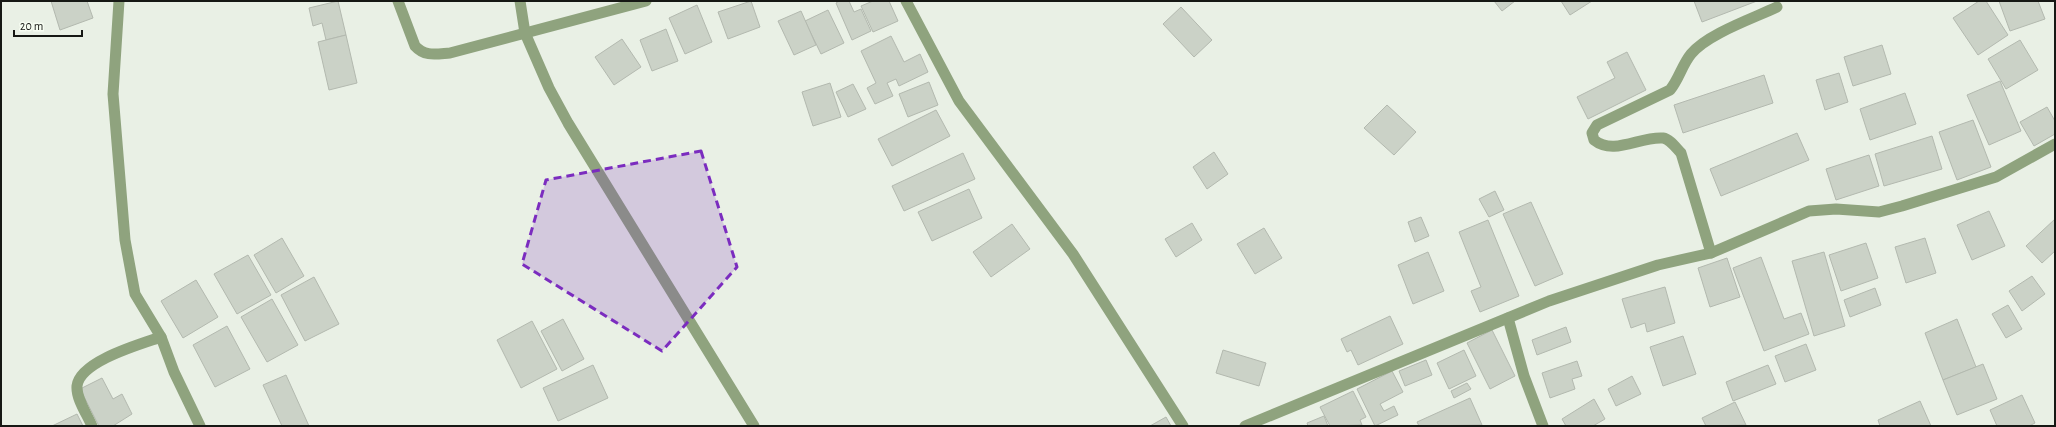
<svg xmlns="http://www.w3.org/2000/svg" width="2056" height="427" viewBox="0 0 2056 427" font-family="'Alegreya Sans',sans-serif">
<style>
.building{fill:#cbd2c7;stroke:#b3b9af}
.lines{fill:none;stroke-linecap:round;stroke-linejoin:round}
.minor{stroke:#8fa37e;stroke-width:11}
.marked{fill:#7b2cbf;fill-opacity:0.2;stroke:#7b2cbf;stroke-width:3;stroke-dasharray:8 5;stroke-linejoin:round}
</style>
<rect width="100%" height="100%" fill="#e9f0e5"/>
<g class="building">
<path d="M 51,1 L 87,1 L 93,18 L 60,30 Z"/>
<path d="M 338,1 L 346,35 L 326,40 L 322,23 L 313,26 L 309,8 Z"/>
<path d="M 751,1 L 760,27 L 728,39 L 718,12 Z"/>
<path d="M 839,1 L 849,1 L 854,12 L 861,9 L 871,31 L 852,40 L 836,3 Z"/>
<path d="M 873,1 L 889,1 L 898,21 L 873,32 L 861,6 Z"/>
<path d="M 1494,1 L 1515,1 L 1502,11 Z"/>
<path d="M 1561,1 L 1592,1 L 1570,15 Z"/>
<path d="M 1694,1 L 1757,1 L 1702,22 Z"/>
<path d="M 1979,1 L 1986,1 L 2008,35 L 1978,55 L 1953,18 Z"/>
<path d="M 1999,1 L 2038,1 L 2045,19 L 2010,31 Z"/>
<path d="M 697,5 L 712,42 L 685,54 L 669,18 Z"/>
<path d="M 1181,7 L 1212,40 L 1194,57 L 1163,24 Z"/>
<path d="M 828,10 L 844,43 L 821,54 L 805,21 Z"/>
<path d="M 801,11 L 816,45 L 794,55 L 778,21 Z"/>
<path d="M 666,29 L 678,61 L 652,71 L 640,40 Z"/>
<path d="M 346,35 L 357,83 L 329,90 L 318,42 Z"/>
<path d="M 891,36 L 904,62 L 920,54 L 928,72 L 899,86 L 896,79 L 887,83 L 893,96 L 875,104 L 867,88 L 876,83 L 861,51 Z"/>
<path d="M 622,39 L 641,67 L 614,85 L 595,57 Z"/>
<path d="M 2020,40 L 2038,70 L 2006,89 L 1988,59 Z"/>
<path d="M 1882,45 L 1891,74 L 1853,86 L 1844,57 Z"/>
<path d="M 1627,52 L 1646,90 L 1588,119 L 1577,97 L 1615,78 L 1607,62 Z"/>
<path d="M 1839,73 L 1848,102 L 1825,110 L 1816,80 Z"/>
<path d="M 1764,75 L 1773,103 L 1683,133 L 1674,105 Z"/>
<path d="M 2000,81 L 2021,131 L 1989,145 L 1967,95 Z"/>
<path d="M 929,82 L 938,105 L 908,117 L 899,94 Z"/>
<path d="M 830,83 L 841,117 L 813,126 L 802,92 Z"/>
<path d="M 853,84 L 866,109 L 848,117 L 836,92 Z"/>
<path d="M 1905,93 L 1916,124 L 1870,140 L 1860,109 Z"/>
<path d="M 1387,105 L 1416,132 L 1394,155 L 1364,128 Z"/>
<path d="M 2047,107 L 2055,121 L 2055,134 L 2034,146 L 2020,122 Z"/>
<path d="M 936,110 L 950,136 L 892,166 L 878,139 Z"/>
<path d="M 1973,120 L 1991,167 L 1957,180 L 1939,132 Z"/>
<path d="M 1797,133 L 1809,160 L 1721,196 L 1710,169 Z"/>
<path d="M 1932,136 L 1942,169 L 1884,186 L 1875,154 Z"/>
<path d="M 1214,152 L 1228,174 L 1207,189 L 1193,167 Z"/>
<path d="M 963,153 L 975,179 L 904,211 L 892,186 Z"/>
<path d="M 1869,155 L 1879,186 L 1836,200 L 1826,169 Z"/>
<path d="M 969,189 L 982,218 L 932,241 L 918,212 Z"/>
<path d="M 1495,191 L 1504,210 L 1489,217 L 1479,199 Z"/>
<path d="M 1531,202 L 1563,274 L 1535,286 L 1503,214 Z"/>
<path d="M 1989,211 L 2005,246 L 1972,260 L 1957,225 Z"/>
<path d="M 1421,217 L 1429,236 L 1415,242 L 1408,222 Z"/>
<path d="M 2055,219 L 2055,251 L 2042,263 L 2026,246 Z"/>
<path d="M 1488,220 L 1519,296 L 1480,312 L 1471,291 L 1481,287 L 1459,232 Z"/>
<path d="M 1192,223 L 1202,240 L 1176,257 L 1165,239 Z"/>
<path d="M 1012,224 L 1030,249 L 991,277 L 973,252 Z"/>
<path d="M 1264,228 L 1282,258 L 1255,274 L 1237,244 Z"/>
<path d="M 282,238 L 304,276 L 276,293 L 254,255 Z"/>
<path d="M 1925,238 L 1936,273 L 1906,283 L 1895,247 Z"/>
<path d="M 1866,243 L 1878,278 L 1841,291 L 1829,255 Z"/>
<path d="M 1428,252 L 1444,291 L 1413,304 L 1398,265 Z"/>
<path d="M 1824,252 L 1845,326 L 1814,336 L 1792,261 Z"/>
<path d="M 248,255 L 271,295 L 237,314 L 214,274 Z"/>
<path d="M 1761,257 L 1784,319 L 1801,313 L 1809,334 L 1764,351 L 1733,268 Z"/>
<path d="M 1727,258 L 1740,297 L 1710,307 L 1698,268 Z"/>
<path d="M 2032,276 L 2045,294 L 2022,311 L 2009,291 Z"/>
<path d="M 314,277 L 339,324 L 305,341 L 281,295 Z"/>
<path d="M 196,280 L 218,317 L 183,338 L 161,301 Z"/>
<path d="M 1665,287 L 1675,323 L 1647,332 L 1645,323 L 1631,328 L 1622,299 Z"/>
<path d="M 1875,288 L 1881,305 L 1850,317 L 1844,300 Z"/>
<path d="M 272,299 L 298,345 L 267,362 L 241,317 Z"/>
<path d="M 2008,305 L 2022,329 L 2006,338 L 1992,314 Z"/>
<path d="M 1390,316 L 1403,344 L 1358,365 L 1351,350 L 1347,352 L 1341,339 Z"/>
<path d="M 563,319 L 584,359 L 562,371 L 541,331 Z"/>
<path d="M 1957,319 L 1976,367 L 1943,380 L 1925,333 Z"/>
<path d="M 532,321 L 557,369 L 521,388 L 497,340 Z"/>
<path d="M 227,326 L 250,369 L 215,387 L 193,345 Z"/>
<path d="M 1566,327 L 1571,342 L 1537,355 L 1532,340 Z"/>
<path d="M 1492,330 L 1515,376 L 1490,389 L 1467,343 Z"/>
<path d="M 1683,336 L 1696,374 L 1663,386 L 1650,347 Z"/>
<path d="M 1806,344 L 1816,370 L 1785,382 L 1775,356 Z"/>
<path d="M 1223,350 L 1266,363 L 1259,386 L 1216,373 Z"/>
<path d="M 1464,350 L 1476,376 L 1449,389 L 1437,363 Z"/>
<path d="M 1426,360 L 1432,375 L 1405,386 L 1399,371 Z"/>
<path d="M 1577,361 L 1582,376 L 1572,379 L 1575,389 L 1550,398 L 1542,373 Z"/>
<path d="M 1983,364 L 1997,399 L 1957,415 L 1943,380 Z"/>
<path d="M 593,365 L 608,398 L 558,421 L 543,388 Z"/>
<path d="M 1768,365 L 1776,384 L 1733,401 L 1726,382 Z"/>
<path d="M 1392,371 L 1403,392 L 1380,404 L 1384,411 L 1394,406 L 1398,415 L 1375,426 L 1357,389 Z"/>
<path d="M 286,375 L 309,426 L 282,426 L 263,385 Z"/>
<path d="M 1632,376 L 1641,394 L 1616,406 L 1608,389 Z"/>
<path d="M 102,378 L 113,399 L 122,394 L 132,414 L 113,426 L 99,426 L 80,389 Z"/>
<path d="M 1467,383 L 1471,389 L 1454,398 L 1451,391 Z"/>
<path d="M 1353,391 L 1366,417 L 1360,420 L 1362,425 L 1330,426 L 1320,407 Z"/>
<path d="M 2022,395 L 2035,423 L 2029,426 L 1997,426 L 1990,410 Z"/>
<path d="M 1470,398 L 1482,425 L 1419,426 L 1417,422 Z"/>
<path d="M 1594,399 L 1605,419 L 1593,426 L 1566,426 L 1562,419 Z"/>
<path d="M 1920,401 L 1931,426 L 1880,426 L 1878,420 Z"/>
<path d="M 1735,402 L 1746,425 L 1706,426 L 1702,418 Z"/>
<path d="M 77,414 L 83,426 L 52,426 Z"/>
<path d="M 1324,416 L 1328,426 L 1308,426 L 1307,423 Z"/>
<path d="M 1166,417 L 1171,426 L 1150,426 Z"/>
</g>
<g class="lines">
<g class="minor">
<path d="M 119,1 L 113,94 L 125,240 L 135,294 L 161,337 L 174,372 L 200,426"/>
<path d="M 398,1 L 415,46 C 425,57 436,54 450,53 L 646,1"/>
<path d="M 520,1 L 525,33 L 549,88 L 568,123 L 754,426"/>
<path d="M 906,1 L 959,101 L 1073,254 L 1183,426"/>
<path d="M 1711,253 L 1681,153 C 1676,148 1670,139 1663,138 C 1640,136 1614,156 1594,140 L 1592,133 L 1597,125 L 1670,90 C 1679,79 1682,65 1691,54 C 1707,34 1754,18 1777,7"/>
<path d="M 1508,318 L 1524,376 L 1543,426"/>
<path d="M 92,426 C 87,414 76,399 77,386 C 80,361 141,344 161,337"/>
<path d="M 1245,426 L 1549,301 L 1658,265 L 1711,253 L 1809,211 L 1836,209 L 1879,212 L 1902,206 L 1996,177 L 2055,144"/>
</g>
</g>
<path class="marked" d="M 701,151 L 737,267 L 662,351 L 522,264 L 546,180 Z"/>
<rect width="2056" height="427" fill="none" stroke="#161814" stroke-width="4"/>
<path d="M14 30v6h68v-6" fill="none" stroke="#161814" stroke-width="2"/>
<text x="20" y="30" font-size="12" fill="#161814" stroke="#f7fdf2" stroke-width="3" paint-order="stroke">20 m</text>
</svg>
